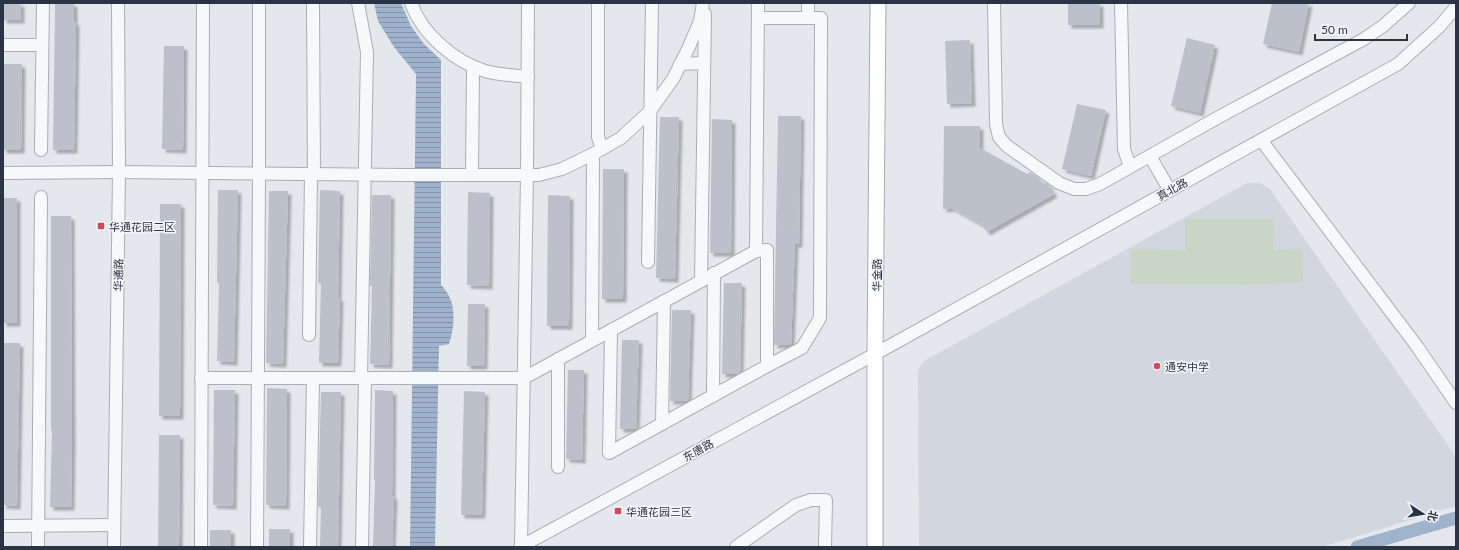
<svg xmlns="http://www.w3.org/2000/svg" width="1459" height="550" viewBox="0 0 1459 550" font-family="Lato,'Noto Sans SC',sans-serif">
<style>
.built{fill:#d2d6de}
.garden{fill:#c9d6c5}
.water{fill:url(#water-rules)}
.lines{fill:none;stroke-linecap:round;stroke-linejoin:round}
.canal{stroke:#9fb4cc;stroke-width:13}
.building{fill:#bbc0ca;filter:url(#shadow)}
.minor-casing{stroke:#a9aeb7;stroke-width:14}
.major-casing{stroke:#a3abb8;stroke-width:17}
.minor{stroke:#f7f8fa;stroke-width:12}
.major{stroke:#fff;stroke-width:15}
.poi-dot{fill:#d1495b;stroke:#f4f6f9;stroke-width:1.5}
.labels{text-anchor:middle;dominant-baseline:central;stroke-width:3;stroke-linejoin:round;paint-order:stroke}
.street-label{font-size:11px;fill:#2b3445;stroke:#f4f6f9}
.poi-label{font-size:11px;fill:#2b3445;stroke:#f4f6f9;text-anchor:start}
</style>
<defs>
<pattern id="water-rules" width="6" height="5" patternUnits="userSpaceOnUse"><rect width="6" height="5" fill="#9fb4cc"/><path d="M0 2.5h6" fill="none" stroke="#8293a7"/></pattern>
<filter id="shadow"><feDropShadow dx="3.5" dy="3.5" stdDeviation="1" flood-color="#0004"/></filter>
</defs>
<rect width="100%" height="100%" fill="#e4e7ec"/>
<path class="built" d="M 1247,183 L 1260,183 L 1270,189 L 1456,457 L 1456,506 L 1322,547 L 919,547 L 918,370 L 924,361 Z"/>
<path class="garden" d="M 1185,219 L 1274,219 L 1273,250 L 1302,249 L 1303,282 L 1246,285 L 1131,284 L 1131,249 L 1185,250 Z"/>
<path class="water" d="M 374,3 L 401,3 L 411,26 L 424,44 L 441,60 L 441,285 C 444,288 447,292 449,296 C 456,309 454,330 449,344 L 439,346 L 435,547 L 410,547 L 416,74 L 394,47 L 378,21 Z"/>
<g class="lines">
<path class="canal" d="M 1357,547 L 1456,518"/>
</g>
<g class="building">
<rect x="3" y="3" width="18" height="17"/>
<path d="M 55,3 L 74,3 L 74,22 L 76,22 L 74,150 L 53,150 Z"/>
<rect x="1068" y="3" width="32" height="22"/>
<path d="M 1272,3 L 1309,3 L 1299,52 L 1263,44 Z"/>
<path d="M 1187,38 L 1215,45 L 1200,113 L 1171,106 Z"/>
<path d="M 970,40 L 972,103 L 947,104 L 945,41 Z"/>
<path d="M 164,46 L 184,46 L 183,150 L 162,149 Z"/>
<path d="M 3,64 L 22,64 L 21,150 L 3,150 Z"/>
<path d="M 1077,104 L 1106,110 L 1091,176 L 1062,169 Z"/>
<path d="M 778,116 L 801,116 L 799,244 L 795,244 L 791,345 L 774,345 Z"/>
<path d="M 660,117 L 679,117 L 675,279 L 656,278 Z"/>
<path d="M 712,119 L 732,120 L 731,253 L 710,253 Z"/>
<path d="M 944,126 L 980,126 L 980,148 L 1027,174 L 1030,172 L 1038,177 L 1043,184 L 1045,182 L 1048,184 L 1054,194 L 987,232 L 982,225 L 952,208 L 943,209 Z"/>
<path d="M 603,169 L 624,169 L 623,299 L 602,299 Z"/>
<path d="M 218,190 L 238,190 L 234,362 L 217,361 L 219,283 L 217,283 Z"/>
<path d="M 320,190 L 340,191 L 338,298 L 340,298 L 338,363 L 319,363 L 321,283 L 318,283 Z"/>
<path d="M 269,191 L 288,191 L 283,364 L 266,363 Z"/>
<path d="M 468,192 L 490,193 L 489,286 L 467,285 Z"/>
<path d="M 372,195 L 391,195 L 389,365 L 370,364 L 372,286 L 370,286 Z"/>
<path d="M 548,195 L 570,196 L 569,326 L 547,326 Z"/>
<rect x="3" y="198" width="14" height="125"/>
<path d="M 160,204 L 181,204 L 180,416 L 159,416 Z"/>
<path d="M 51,216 L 71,216 L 72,444 L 71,507 L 50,507 L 52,431 L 51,431 Z"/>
<path d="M 724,283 L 742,283 L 740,372 L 737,374 L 722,374 Z"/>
<path d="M 468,304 L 485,304 L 484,366 L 467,366 Z"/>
<path d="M 672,310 L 691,310 L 688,401 L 670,401 Z"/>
<path d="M 622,340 L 639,340 L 636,429 L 620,429 Z"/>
<path d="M 3,343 L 20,343 L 17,506 L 3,505 Z"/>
<path d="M 568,370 L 584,370 L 582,460 L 566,459 Z"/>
<path d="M 267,388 L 287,389 L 286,506 L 266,505 Z"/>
<path d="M 214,390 L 235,390 L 233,506 L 213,505 Z"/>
<path d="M 375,390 L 393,391 L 392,496 L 394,496 L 392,547 L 373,547 L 375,480 L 374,480 Z"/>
<path d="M 464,391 L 485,392 L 482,515 L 461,515 Z"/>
<path d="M 321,392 L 341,392 L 338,547 L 320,547 L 321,507 L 318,507 Z"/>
<path d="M 159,435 L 180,435 L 179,547 L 158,547 Z"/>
<rect x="269" y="529" width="21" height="18"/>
<rect x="210" y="530" width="21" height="17"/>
</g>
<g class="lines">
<g class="minor-casing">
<g id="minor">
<path d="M 313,3 L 314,174"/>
<path d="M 358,3 L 367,52 L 361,378"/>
<path d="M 411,3 C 422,34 455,62 485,71 C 498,75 514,75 528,77"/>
<path d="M 598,3 L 598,137 L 602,149"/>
<path d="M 994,3 L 996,124 L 999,137 L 1007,146 L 1059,183 L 1074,189 L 1086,189 L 1100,184 L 1217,118 L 1364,39 L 1383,26 L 1409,3"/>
<path d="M 1121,3 L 1124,149 L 1130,167"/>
<path d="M 808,18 L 808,3"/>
<path d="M 3,45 L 42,45"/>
<path d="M 680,64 L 704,63"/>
<path d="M 1261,140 L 1416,345 L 1456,403"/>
<path d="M 41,150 L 43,3"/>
<path d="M 1150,156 L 1170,191"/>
<path d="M 3,173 L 119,172 L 405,175 L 539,175 L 562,169 L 593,154 L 621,138 L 650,111 L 673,79 L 688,49 L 700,21 L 703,3"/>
<path d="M 472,175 L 473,67"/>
<path d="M 756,251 L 758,3"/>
<path d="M 648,262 L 652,3"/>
<path d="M 701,281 L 705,14"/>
<path d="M 611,330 L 609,453 L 767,366 L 802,348 L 820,318 L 821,18 L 758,18"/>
<path d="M 309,335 L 311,174"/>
<path d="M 592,340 L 593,154"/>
<path d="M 558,359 L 558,467"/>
<path d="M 201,378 L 524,378 L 756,251 L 767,250 L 767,366"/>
<path d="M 713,396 L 714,273"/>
<path d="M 662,424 L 664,301"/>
<path d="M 3,526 L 114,525"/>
<path d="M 38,547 L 41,197"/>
<path d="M 114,547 L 119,172 L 118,3"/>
<path d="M 201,547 L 203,3"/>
<path d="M 257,547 L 259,174 L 259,3"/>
<path d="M 310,547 L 313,378"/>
<path d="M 362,547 L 365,378"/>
<path d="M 520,547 L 875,354 L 1398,64 L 1439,27 L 1456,7"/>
<path d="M 521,547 L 527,175 L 528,3"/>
<path d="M 736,547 L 796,505 L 811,500 L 826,500 L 825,547"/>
</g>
</g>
<g class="major-casing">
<path id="major" d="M 875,547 L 875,354 L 878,3"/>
</g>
<use href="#minor" class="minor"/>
<use href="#major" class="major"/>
</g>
<g class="poi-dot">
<rect x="97" y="222" width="8" height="8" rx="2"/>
<circle cx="1157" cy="366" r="4"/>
<rect x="614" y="507" width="8" height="8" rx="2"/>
</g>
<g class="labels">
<g class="street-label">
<text transform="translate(1172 189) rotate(-29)">真北路</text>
<text transform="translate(118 275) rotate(-89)">华通路</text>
<text transform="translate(876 275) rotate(-90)">华金路</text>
<text transform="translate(698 450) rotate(-29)">东唐路</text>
</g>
<g class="poi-label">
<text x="109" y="226">华通花园二区</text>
<text x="1165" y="366">通安中学</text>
<text x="626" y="511">华通花园三区</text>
</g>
</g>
<rect width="1459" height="550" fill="none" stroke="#2b3445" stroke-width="8"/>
<g transform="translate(1423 514) rotate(102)" stroke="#f4f6f9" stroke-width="3" paint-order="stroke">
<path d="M0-3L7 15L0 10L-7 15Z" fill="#2b3445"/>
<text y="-6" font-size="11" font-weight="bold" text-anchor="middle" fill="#2b3445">北</text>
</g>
<path d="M1315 34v6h92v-6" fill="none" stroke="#2b3445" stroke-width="2"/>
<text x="1321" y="34" font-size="12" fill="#2b3445" stroke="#f4f6f9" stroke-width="3" paint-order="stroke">50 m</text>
</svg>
